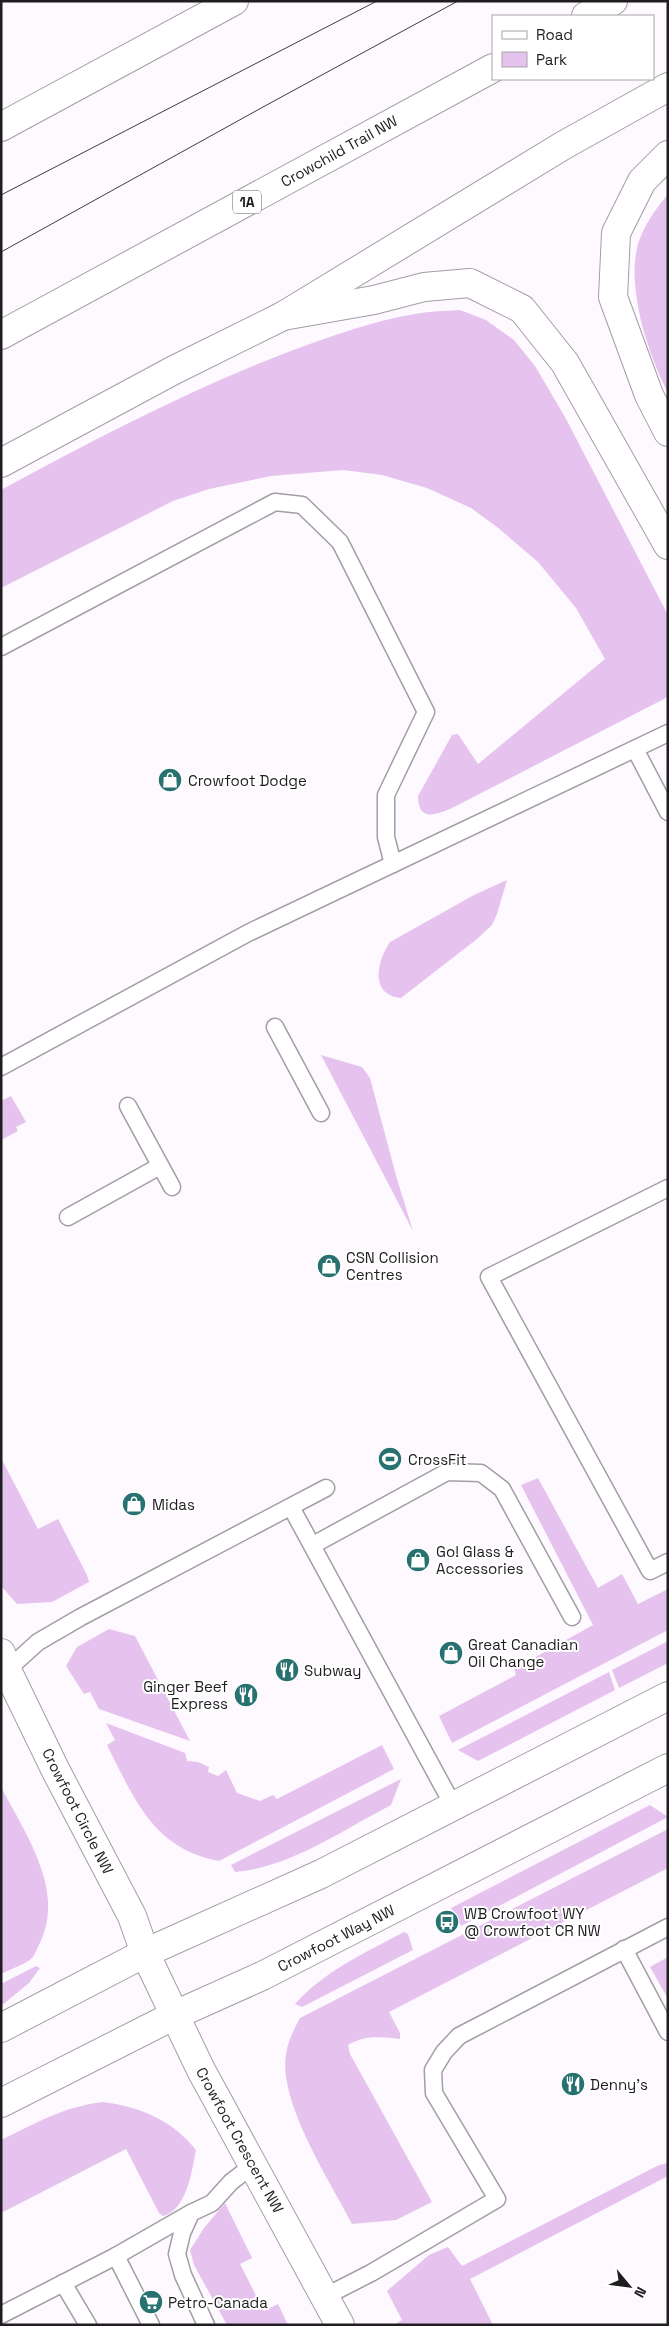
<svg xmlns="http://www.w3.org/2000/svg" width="669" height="2326" viewBox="0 0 669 2326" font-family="'Space Grotesk',sans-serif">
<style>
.green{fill:#e6c3ee}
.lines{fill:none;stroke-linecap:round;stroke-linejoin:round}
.service-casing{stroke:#a39da5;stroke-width:19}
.tertiary-casing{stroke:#a39da5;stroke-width:30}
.motorway-casing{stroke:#a39da5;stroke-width:30}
.service{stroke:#fff;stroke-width:16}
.tertiary{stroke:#fff;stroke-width:28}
.motorway{stroke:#fff;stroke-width:28}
.tram{stroke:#3f3d40;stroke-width:1}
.labels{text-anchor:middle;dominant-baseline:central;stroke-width:4;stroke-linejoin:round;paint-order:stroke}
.shield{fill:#fff;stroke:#626163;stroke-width:1}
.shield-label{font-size:14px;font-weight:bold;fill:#1f1d20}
.street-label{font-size:15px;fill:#1f1d20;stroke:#fff}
.poi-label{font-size:15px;fill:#1f1d20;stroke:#fff;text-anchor:start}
</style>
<rect width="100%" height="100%" fill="#fdf9fe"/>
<g class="green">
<path d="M 668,194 L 668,393 C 648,354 626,288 638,244 C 644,225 655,210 668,194 Z"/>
<path d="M 460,310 L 486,320 L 514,340 L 535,366 L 565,417 L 668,615 L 668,696 L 664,699 L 450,809 C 433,816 418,820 418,796 L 452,735 L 458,734 L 478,764 L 605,659 L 576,608 L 538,562 L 497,527 L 471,508 L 427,488 L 382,475 L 343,470 L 271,476 L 209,489 L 173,501 L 1,588 L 1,490 C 95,439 189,390 288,352 C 329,337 372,321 415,314 C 430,311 445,311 460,310 Z"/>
<path d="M 507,880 L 497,914 L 492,925 L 477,939 L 401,998 C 369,995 377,961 390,942 L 474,895 Z"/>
<path d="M 321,1055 L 362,1067 L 370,1078 L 397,1179 L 413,1231 Z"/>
<path d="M 11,1096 L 26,1122 L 16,1127 L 18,1131 L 1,1140 L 1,1101 Z"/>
<path d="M 1,1458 L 38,1529 L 58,1519 L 87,1575 L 89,1582 L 52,1602 L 17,1604 L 1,1586 Z"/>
<path d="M 538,1478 L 598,1588 L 622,1574 L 638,1604 L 668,1589 L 668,1630 L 452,1743 L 439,1716 L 516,1675 L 514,1669 L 593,1625 L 521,1485 Z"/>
<path d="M 109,1629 L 135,1636 L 190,1741 L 99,1709 L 90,1692 L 84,1694 L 66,1666 L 77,1647 Z"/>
<path d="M 668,1641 L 668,1663 L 619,1688 L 612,1670 Z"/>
<path d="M 609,1672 L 615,1690 L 478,1761 L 458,1750 Z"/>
<path d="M 106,1723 L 185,1753 L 187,1761 L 198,1762 L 209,1767 L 208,1772 L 218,1776 L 226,1770 L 237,1793 L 260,1801 L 273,1795 L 277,1799 L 382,1745 L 394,1769 L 219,1861 C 153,1849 134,1798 107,1745 L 115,1740 Z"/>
<path d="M 401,1779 L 391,1805 C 341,1831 291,1867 235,1872 L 231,1865 Z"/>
<path d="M 1,1787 C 25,1833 67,1892 39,1945 C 37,1948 35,1955 32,1958 C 25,1965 10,1969 1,1974 Z"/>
<path d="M 650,1805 L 668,1817 L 461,1926 L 451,1908 Z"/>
<path d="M 668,1829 L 668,1868 L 389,2012 L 400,2033 L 400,2039 C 380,2037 366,2035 348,2045 L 350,2054 L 432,2202 L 396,2220 L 352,2224 C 330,2181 278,2102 286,2054 C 288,2041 294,2029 300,2018 Z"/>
<path d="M 404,1932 L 408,1934 L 413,1950 L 302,2007 L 295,2004 C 326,1970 363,1954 404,1932 Z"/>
<path d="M 668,1957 L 668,1999 L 650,1967 Z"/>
<path d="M 36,1966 L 40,1968 L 29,1983 L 1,2006 L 1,1984 Z"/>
<path d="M 103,2102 C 141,2107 172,2120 196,2150 C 192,2170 187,2210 163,2216 L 159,2213 L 126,2149 L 1,2213 L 1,2140 C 37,2123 62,2107 103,2102 Z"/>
<path d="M 668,2163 L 668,2176 L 470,2279 L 493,2325 L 394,2325 L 402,2320 L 387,2291 L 429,2255 L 448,2247 L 462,2266 L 659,2165 Z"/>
<path d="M 225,2203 L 252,2258 L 240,2264 L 264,2311 L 278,2304 L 288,2325 L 227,2325 L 194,2265 L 190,2250 L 204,2228 Z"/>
</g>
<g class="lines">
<g class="service-casing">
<g id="service">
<path d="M 1,647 L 275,502 L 302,505 L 340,542 L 426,712 L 386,795 L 386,837 L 393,864"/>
<path d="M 635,749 L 668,812"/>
<path d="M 275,1027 L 321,1113"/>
<path d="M 1,1067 L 248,933 L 668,733"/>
<path d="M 128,1106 L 172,1187"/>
<path d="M 668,1188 L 489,1277 L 650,1571 L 668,1562"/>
<path d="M 68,1217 L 160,1166"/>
<path d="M 291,1507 L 454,1807"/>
<path d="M 313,1545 L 447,1472 L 481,1473 L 502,1489 L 572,1617"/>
<path d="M 7,1670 L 38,1642 L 81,1617 L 326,1488"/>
<path d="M 624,1949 L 668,2032"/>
<path d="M 116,2256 L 151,2325"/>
<path d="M 63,2283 L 88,2325"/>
<path d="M 326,2296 L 371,2273 L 497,2199 L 434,2093 L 433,2070 L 444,2052 L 459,2036 L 668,1927"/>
<path d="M 1,2315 L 116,2256 L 191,2213"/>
<path d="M 206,2325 L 183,2275 L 177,2254 L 182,2233 L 191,2213 L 212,2203 L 231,2182 L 253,2165"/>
</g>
</g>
<g class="tertiary-casing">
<g id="tertiary">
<path d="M 1,463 L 174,370 L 283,316 L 374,300 L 424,287 L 470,283 L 522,309 L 565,363 L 668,545"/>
<path d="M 1,1653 L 7,1670 L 56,1771 L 132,1916 L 145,1953 L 201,2070 L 340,2325"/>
<path d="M 1,2028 L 145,1953 L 321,1874 L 668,1696"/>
<path d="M 1,2103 L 175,2015 L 262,1976 L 668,1768"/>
</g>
</g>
<g class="motorway-casing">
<g id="motorway">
<path d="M 586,16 L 613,1"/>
<path d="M 1,127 L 234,1"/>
<path d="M 668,155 L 642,181 L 616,233 L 613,297 L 649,395 L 668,432"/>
<path d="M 283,316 L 564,145 L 668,87"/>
<path d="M 1,335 L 493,68"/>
</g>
</g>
<use href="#service" class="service"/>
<use href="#tertiary" class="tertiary"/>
<use href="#motorway" class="motorway"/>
<g class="tram">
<path d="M 1,195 L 377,1"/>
<path d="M 1,252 L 263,107 L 458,1"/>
</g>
</g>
<defs>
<g id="shop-disc" transform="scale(1.25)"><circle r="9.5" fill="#277270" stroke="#fff"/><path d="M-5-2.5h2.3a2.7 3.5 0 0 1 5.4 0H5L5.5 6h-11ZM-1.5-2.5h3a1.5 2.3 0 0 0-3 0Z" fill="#fff"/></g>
<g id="stadium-disc" transform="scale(1.25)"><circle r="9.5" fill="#277270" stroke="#fff"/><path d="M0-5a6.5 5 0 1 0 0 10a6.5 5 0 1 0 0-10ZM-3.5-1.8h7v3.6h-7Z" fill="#fff"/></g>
<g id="restaurant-disc" transform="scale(1.25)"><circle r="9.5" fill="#277270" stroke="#fff"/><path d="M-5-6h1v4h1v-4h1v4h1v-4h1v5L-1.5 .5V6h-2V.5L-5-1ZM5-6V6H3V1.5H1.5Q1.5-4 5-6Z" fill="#fff"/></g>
<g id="bus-disc" transform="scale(1.25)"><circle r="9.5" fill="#277270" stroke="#fff"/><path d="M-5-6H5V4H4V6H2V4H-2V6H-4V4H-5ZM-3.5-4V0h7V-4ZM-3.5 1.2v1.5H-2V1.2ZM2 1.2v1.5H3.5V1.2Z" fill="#fff"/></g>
<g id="supermarket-disc" transform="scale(1.25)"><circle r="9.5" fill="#277270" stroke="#fff"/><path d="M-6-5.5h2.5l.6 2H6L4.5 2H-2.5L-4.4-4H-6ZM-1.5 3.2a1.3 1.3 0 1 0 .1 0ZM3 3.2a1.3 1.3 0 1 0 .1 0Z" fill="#fff"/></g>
</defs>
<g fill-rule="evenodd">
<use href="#shop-disc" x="170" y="780"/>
<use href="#shop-disc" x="329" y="1266"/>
<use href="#stadium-disc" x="390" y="1459"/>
<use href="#shop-disc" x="134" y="1504"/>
<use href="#shop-disc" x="418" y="1560"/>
<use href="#shop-disc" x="451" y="1653"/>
<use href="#restaurant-disc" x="287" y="1670"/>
<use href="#restaurant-disc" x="246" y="1695"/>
<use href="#bus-disc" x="447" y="1922"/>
<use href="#restaurant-disc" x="573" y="2084"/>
<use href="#supermarket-disc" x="151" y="2302"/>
</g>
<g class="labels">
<rect class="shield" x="233" y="190.5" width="28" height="23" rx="4"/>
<g class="shield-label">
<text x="247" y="202">1A</text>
</g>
<g class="street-label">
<text transform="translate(339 151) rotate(-29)">Crowchild Trail NW</text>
<text transform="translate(78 1811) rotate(63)">Crowfoot Circle NW</text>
<text transform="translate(336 1938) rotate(-27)">Crowfoot Way NW</text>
<text transform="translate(240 2140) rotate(61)">Crowfoot Crescent NW</text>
</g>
<g class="poi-label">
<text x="188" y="780">Crowfoot Dodge</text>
<text x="346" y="1257">CSN Collision<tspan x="346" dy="17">Centres</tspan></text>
<text x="408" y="1459">CrossFit</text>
<text x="152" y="1504">Midas</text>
<text x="436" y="1551">Go! Glass &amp;<tspan x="436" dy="17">Accessories</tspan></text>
<text x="468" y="1644">Great Canadian<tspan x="468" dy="17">Oil Change</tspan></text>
<text x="304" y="1670">Subway</text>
<text x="228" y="1686" text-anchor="end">Ginger Beef<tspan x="228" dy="17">Express</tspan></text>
<text x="464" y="1913">WB Crowfoot WY<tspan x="464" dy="17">@ Crowfoot CR NW</tspan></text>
<text x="590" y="2084">Denny's</text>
<text x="168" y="2302">Petro-Canada</text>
</g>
</g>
<rect width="669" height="2326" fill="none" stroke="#1f1d20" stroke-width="5"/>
<rect x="492" y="15" width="162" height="65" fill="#ffffff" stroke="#a5a5a6"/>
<rect x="502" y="31" width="25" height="8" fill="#ffffff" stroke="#a5a5a6"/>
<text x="536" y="40" font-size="15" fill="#1f1d20">Road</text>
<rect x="502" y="52" width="25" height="15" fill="#e6c3ee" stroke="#a5a5a6"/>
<text x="536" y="65" font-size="15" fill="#1f1d20">Park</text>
<g transform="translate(629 2286) rotate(119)" stroke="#ffffff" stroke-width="4" paint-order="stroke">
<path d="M0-4L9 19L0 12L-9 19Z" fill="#1f1d20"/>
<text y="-8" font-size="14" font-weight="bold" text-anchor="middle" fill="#1f1d20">N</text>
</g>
</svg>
